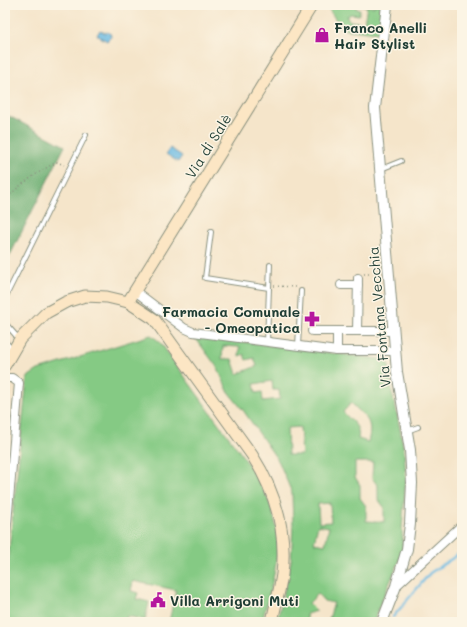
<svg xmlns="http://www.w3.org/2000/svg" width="467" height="627" viewBox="0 0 467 627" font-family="Mali,sans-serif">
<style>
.green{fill:#85ca84;stroke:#52845c;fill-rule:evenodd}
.forest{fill:#6cae72;stroke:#467653}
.water{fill:#68b9e3;stroke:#447b8c}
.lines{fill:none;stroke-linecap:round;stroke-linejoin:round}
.stream{stroke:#68b9e3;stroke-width:2.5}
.service-casing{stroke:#8a917f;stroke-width:6}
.minor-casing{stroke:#8a917f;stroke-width:10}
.tertiary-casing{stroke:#8a917f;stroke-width:12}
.secondary-casing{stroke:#8a917f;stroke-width:13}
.path{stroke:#8a917f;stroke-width:1.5;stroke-dasharray:1 3;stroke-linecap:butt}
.service{stroke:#fff;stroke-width:4}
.minor{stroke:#fff;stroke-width:8}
.tertiary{stroke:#fff;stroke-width:10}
.secondary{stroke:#fce6c4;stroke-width:11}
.labels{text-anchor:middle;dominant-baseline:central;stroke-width:3;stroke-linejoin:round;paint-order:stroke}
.poi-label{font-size:14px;font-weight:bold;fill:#1f3d34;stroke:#fcf5e5;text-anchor:start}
.street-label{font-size:14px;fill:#1f3d34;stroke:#fcf5e5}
</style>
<rect width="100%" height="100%" fill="#fcf5e5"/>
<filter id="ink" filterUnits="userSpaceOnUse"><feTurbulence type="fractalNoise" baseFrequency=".025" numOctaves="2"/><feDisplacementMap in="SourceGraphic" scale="8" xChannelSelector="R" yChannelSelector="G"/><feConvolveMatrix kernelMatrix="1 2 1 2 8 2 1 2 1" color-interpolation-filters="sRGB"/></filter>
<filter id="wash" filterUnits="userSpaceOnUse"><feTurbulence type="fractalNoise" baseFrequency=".012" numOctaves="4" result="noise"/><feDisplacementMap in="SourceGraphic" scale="16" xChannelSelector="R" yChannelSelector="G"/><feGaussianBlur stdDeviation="0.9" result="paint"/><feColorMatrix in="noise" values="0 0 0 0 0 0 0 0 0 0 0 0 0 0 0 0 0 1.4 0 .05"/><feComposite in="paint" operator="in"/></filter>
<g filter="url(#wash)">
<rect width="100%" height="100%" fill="#f5e5ca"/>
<g class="green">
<path d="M 326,5 L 356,5 L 356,9 L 360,9 L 359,15 L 351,14 L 347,16 L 347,18 L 350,21 L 364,23 L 367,6 L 359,5 L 374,7 L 374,5 L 382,5 L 379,8 L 381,12 L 378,33 L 342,29 Z"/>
<path d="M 151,335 L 160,342 C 180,370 199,397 219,424 C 244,458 271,489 277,532 C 280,562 269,594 262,622 L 169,622 L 176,590 L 133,581 L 131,591 L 138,593 L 136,599 L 149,602 L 145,620 L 127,616 L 125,622 L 5,622 L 5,589 L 27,379 L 29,376 L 38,370 Z"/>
<path d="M 194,336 L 379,359 L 386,361 L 389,366 L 392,394 L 396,409 L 404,450 L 406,477 L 402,530 L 403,550 L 398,564 L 378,609 L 374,622 L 328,622 L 334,603 L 324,601 L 318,594 L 309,603 L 317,611 L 306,614 L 307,622 L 277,622 L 291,561 L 292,545 L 293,525 L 292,493 L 279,462 L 243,410 L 229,393 L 217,367 ZM 223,346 L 240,347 L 239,356 L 244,354 L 246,360 L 254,358 L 257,366 L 237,374 L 232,359 L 222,359 ZM 272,381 L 273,390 L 279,390 L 280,399 L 263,401 L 262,392 L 256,393 L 254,384 ZM 351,403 C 365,417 374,420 368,442 L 358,439 C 361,426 351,421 343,412 ZM 300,427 L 302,455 L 288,455 L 287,428 ZM 355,462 L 373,462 L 372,478 L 378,486 L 378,499 L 384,507 L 384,522 L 366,521 L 366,506 L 360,498 L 360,485 L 355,477 ZM 330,503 L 331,522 L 319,523 L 318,504 ZM 318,525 L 329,527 L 325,545 L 314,543 Z"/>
</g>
<path class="forest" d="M 5,114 L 65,146 L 5,265 Z"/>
<g class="water">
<path d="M 100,30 L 105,33 L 107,32 L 110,33 L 111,36 L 107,41 L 97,35 Z"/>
<path d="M 170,148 L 182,156 L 178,162 L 166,154 Z"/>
</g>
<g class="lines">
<path class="stream" d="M 393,617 L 430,573 L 462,552"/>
</g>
</g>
<g filter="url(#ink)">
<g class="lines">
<g class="service-casing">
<g id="service">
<path d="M 381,169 L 401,161"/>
<path d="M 211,232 L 205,278 L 269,288 L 267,342"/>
<path d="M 269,288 L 270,265"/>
<path d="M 5,298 L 86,135"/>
<path d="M 5,323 L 19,339"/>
<path d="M 5,341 L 12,350"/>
<path d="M 298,346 L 301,291"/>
<path d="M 407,431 L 418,427"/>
</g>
</g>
<g class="minor-casing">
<g id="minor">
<path d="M 341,285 L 358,285"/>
<path d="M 135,291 L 184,328 L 193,332 L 337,351 L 395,351"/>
<path d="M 312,331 L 394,331"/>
<path d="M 357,331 L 358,278"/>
<path d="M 337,351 L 337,331"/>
<path d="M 5,378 L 12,378 L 19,383 L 5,547"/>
<path d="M 396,586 L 462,525"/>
</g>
</g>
<g class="tertiary-casing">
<path id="tertiary" d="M 382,622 L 396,586 L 407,549 L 410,524 L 412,483 L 410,450 L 397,372 L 375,108 L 387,5"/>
</g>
<g class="secondary-casing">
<g id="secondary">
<path d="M 128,302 L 312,5"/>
<path d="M 5,365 L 20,339 L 46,313 L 66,302 L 85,296 L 107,297 L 128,302 L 154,319 L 252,455 C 275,491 287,531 282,574 C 280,590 275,606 272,622"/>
</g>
</g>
<g class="path">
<path d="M 5,200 C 20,184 38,172 57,162 L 64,165"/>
<path d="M 364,274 L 372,274"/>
<path d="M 274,286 L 296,287"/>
</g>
<use href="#service" class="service"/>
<use href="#minor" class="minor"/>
<use href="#tertiary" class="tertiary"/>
<use href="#secondary" class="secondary"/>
</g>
</g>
<defs>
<g id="shop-bare" transform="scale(1.2)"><path d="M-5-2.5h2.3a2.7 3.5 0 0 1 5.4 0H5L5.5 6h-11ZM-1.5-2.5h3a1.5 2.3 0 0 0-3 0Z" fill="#b5179e" stroke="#fcf5e5" stroke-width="2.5" paint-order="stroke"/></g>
<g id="pharmacy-bare" transform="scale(1.2)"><path d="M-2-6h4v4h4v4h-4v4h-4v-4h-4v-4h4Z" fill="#b5179e" stroke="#fcf5e5" stroke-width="2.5" paint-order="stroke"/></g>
<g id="civic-bare" transform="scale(1.2)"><path d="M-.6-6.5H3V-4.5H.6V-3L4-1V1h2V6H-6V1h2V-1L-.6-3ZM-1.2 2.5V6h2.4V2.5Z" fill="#b5179e" stroke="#fcf5e5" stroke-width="2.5" paint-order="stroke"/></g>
</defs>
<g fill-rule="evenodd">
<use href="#shop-bare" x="322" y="35"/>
<use href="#pharmacy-bare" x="312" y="319"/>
<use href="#civic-bare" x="158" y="600"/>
</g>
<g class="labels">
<g class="poi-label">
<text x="334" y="27">Franco Anelli<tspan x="334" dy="16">Hair Stylist</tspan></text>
<text x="300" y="311" text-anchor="end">Farmacia Comunale<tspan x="300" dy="16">- Omeopatica</tspan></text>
<text x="170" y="600">Villa Arrigoni Muti</text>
</g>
<g class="street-label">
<text transform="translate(208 146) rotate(-58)">Via di Salè</text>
<text transform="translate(379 317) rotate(-95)">Via Fontana Vecchia</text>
</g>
</g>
<rect width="467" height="627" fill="none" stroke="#fcf5e5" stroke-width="20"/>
</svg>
